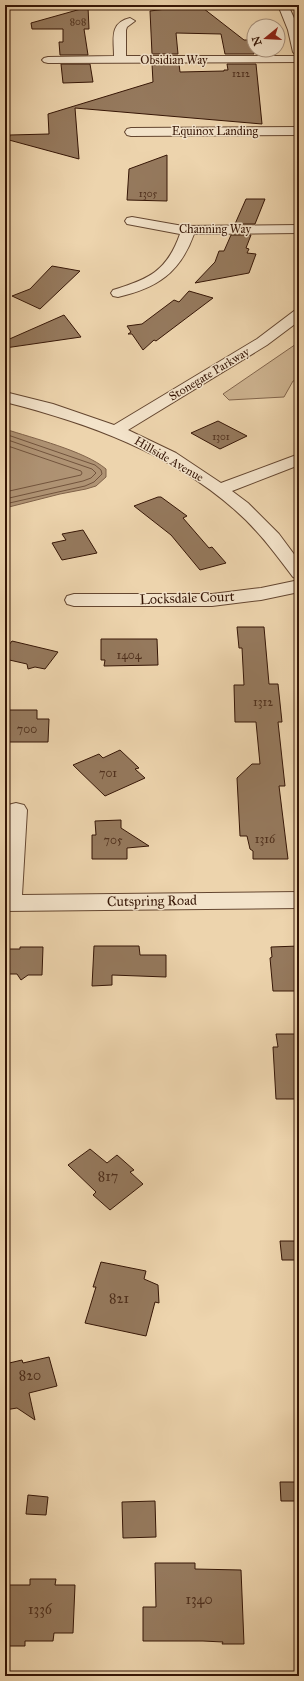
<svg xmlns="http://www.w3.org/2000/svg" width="304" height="1681" viewBox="0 0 304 1681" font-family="'IM FELL Great Primer',serif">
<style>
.green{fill:#ceb491;stroke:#82654c}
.water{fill:#af9374;stroke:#7f6148}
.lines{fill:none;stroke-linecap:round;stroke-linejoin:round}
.shore{stroke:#72543d;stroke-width:1}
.building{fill:#95795d;stroke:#361606}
.minor-casing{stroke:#644630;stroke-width:2}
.minor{fill:#f3e3ca;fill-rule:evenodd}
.labels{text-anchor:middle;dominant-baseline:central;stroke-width:3;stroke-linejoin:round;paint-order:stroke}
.far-number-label{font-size:10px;fill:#4e2f1c}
.far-street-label{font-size:12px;fill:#361606;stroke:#f3e3ca}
.number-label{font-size:12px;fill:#4e2f1c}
.street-label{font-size:14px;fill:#361606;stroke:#f3e3ca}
.near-number-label{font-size:14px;fill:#4e2f1c}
</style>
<rect width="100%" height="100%" fill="#edd4ad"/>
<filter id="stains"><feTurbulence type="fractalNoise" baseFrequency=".005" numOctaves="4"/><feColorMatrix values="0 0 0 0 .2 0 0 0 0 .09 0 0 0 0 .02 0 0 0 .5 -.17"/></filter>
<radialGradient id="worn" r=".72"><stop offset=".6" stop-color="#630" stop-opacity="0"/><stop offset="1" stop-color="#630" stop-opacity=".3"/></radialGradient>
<path class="green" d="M 299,342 L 299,380 L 293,381 L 284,397 L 229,400 L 223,394 Z"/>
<path class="water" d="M 5,429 C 32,438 85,451 106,469 L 106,477 L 96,486 L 86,489 L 60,494 L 5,508 Z"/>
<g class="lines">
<g class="shore">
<path d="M 5,434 L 95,465 L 101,470 L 102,474 L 94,482 L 85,486 L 5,504"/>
<path d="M 5,439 L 92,469 L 96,473 L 91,478 L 83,481 L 5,499"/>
<path d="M 5,445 L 81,471 L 82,473 L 81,475 L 5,492"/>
</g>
</g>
<g class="building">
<path d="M 199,5 L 244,40 L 251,40 L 254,54 L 225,54 L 221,34 L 176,33 L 178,54 L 152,54 L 150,11 Z"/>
<path d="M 88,7 L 89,29 L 84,29 L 88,55 L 60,55 L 59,42 L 63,42 L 63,29 L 32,29 L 31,23 Z"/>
<path d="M 61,64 L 90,64 L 93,82 L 63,83 Z"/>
<path d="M 152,64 L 179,64 L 180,72 L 224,71 L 224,70 L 228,70 L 227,64 L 256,64 L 262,124 L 75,108 L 79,159 L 9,140 L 10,135 L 49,134 L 48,114 L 153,82 Z"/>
<path d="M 167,155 L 167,201 L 127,200 L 129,169 Z"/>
<path d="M 246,199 L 265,199 L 255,224 L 235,224 Z"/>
<path d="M 231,235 L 251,235 L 246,248 L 249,249 L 247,253 L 256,254 L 249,273 L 195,283 L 215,262 L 219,251 L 224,251 Z"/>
<path d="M 52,266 L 80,271 L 40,309 L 12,296 L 30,289 Z"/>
<path d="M 189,291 L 213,298 L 156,341 L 154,340 L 143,350 L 132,334 L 128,334 L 131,332 L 127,326 L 142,324 L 174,300 L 179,302 Z"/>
<path d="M 64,315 L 81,337 L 5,348 L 5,341 Z"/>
<path d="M 218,421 L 247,436 L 220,449 L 191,433 Z"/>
<path d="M 158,497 L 161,497 L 187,516 L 183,518 L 209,548 L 212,547 L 226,563 L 200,570 L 171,535 L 134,506 Z"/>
<path d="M 83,530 L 97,553 L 62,560 L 52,543 L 66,540 L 62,534 Z"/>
<path d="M 237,627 L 264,627 L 269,684 L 278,684 L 282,722 L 278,722 L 285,786 L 279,786 L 288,859 L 253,859 L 253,851 L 250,849 L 247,836 L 240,836 L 237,778 L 252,764 L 260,764 L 256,722 L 235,722 L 234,685 L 244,685 L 242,648 L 239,648 Z"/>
<path d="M 101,639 L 157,639 L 158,665 L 104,666 L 105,660 L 101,660 Z"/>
<path d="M 12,641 L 58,652 L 45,669 L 35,667 L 28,669 L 27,664 L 5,659 L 5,650 Z"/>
<path d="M 5,710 L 37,710 L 37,719 L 49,719 L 48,742 L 5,742 Z"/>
<path d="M 120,750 L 139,768 L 135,769 L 145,778 L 105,796 L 73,765 L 99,754 L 103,758 Z"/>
<path d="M 121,820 L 121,828 L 149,846 L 127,848 L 127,859 L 92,859 L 92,835 L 96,835 L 95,821 Z"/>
<path d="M 94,946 L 139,946 L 140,955 L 166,955 L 166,977 L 112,975 L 112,985 L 92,986 Z"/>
<path d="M 299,946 L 299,991 L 273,991 L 270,958 L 272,957 L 271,947 Z"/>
<path d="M 20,947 L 43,947 L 42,975 L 28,975 L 21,980 L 17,974 L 5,974 L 5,949 L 20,949 Z"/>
<path d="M 276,1034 L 299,1034 L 299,1099 L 276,1099 L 273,1047 L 278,1047 Z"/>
<path d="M 90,1149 L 107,1163 L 117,1155 L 134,1170 L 130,1172 L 143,1184 L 110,1210 L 93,1195 L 96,1192 L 68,1165 Z"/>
<path d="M 280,1241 L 299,1241 L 299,1260 L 282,1260 Z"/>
<path d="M 101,1262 L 146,1271 L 144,1279 L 158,1285 L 159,1303 L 155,1302 L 146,1336 L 85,1323 L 96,1287 L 93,1287 Z"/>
<path d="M 49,1357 L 57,1386 L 29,1393 L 35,1420 L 17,1408 L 5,1410 L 5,1364 L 22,1360 L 23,1363 Z"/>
<path d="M 280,1482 L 299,1482 L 299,1501 L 281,1501 Z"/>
<path d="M 28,1495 L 48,1497 L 46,1515 L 26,1514 Z"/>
<path d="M 155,1501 L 156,1537 L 123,1538 L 122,1502 Z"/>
<path d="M 155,1563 L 195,1563 L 195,1569 L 241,1570 L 244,1644 L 222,1644 L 223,1642 L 203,1641 L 143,1641 L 143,1607 L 156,1607 Z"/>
<path d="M 30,1579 L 56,1579 L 55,1585 L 75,1585 L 73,1633 L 54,1633 L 53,1641 L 25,1641 L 25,1646 L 5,1646 L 5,1585 L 30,1585 Z"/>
</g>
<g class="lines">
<g class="minor-casing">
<g id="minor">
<path d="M 278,5 L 288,5 L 299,29 L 299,55 L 295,54 L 293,52 L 288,30 Z"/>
<path d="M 130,18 L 135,21 L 127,27 L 126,30 L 126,56 L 299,56 L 299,62 L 48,63 L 44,62 L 42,60 L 44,58 L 48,57 L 114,56 C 114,39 109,23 130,18 Z"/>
<path d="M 299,127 L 299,135 L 131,136 L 127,135 L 125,132 L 127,129 L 131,128 Z"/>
<path d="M 132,217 L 183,226 L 299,225 L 299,233 L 194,234 C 180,273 157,288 118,297 L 113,296 L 111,293 L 113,290 C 149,279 167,271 180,234 L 127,224 L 125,221 L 127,218 Z"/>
<path d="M 299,310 L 299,321 L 267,345 L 128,430 L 176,453 L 221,483 L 299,454 L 299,465 L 232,491 L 248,503 L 279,534 L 299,561 L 299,579 L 293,577 C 275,553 258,530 235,510 C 171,453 88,423 5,402 L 5,392 L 53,404 L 114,425 L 257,339 L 294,311 Z"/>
<path d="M 299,580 L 299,592 L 261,600 L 212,606 L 74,606 L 67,604 L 65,600 L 67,596 L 74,594 L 212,594 L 261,588 Z"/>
<path d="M 16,803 L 24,805 L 27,810 L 22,895 L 299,892 L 299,908 L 5,911 L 5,810 L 8,805 Z"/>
</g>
</g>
<use href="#minor" class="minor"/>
</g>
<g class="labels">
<g class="far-number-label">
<text x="78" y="22">808</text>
<text x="241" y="74">1212</text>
<text x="148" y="194">1305</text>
<text x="221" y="437">1301</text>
</g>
<g class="far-street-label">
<text x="174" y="60">Obsidian Way</text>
<text x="215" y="131">Equinox Landing</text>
<text x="215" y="229">Channing Way</text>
<text transform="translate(209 374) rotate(-31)">Stonegate Parkway</text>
<text transform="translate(169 459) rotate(30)">Hillside Avenue</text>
</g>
<g class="number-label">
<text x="129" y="655">1404</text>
<text x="263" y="702">1312</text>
<text x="27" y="729">700</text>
<text x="108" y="773">701</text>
<text x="265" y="839">1316</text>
<text x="113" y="840">705</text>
</g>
<g class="street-label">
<text transform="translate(187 598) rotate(-2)">Locksdale Court</text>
<text transform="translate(152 901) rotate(-1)">Cutspring Road</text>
</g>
<g class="near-number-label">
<text x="108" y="1176">817</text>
<text x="119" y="1298">821</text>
<text x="30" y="1375">820</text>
<text x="199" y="1599">1340</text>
<text x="40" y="1609">1336</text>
</g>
</g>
<rect width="304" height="1681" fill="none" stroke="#edd4ad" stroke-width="20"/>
<rect x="6" y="6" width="292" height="1669" fill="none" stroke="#361606" stroke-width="2"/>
<rect x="10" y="10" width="284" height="1661" fill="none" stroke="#361606"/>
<g transform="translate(266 38) rotate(252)"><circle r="19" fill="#f3e3ca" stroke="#a7917c"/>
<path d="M0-3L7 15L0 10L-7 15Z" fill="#8f2418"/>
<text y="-6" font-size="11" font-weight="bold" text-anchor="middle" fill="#361606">N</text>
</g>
<rect width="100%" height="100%" filter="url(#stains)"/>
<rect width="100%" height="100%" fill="url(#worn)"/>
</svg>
